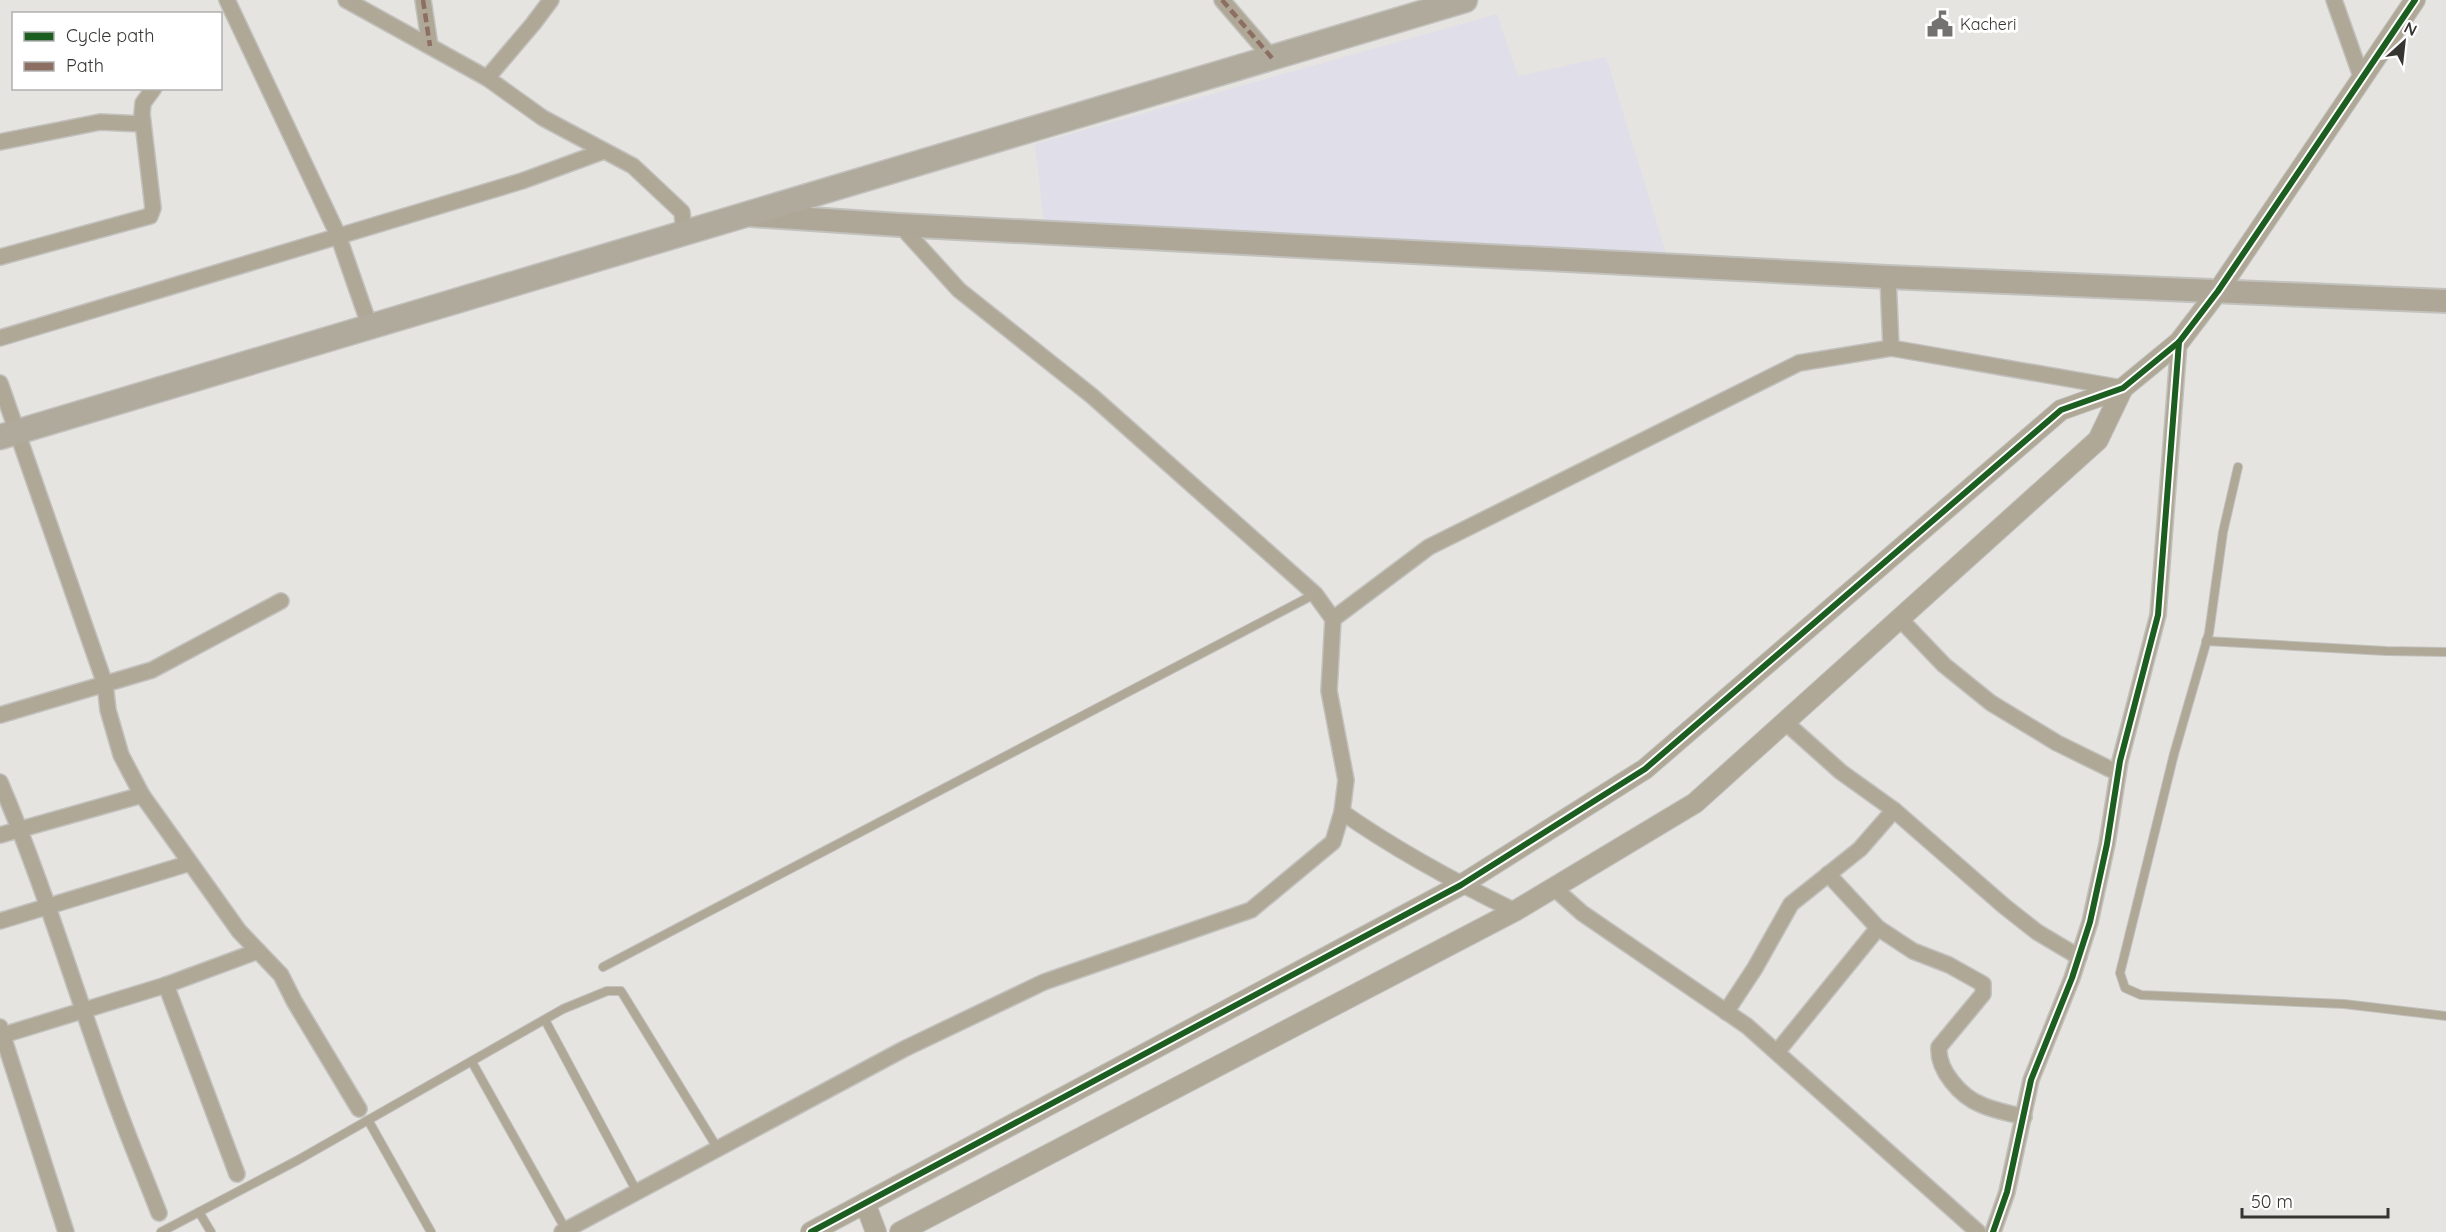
<svg xmlns="http://www.w3.org/2000/svg" width="2446" height="1232" viewBox="0 0 2446 1232" font-family="Quicksand,sans-serif">
<style>
.education{fill:#e0dee8}
.lines{fill:none;stroke-linecap:round;stroke-linejoin:round}
.service-casing{stroke:#c2c1be;stroke-width:10}
.minor-casing{stroke:#c2c1be;stroke-width:18}
.tertiary-casing{stroke:#c2c1be;stroke-width:22}
.secondary-casing{stroke:#c2c1be;stroke-width:26}
.primary-casing{stroke:#c2c1be;stroke-width:27}
.service{stroke:#afa897;stroke-width:8}
.minor{stroke:#afa897;stroke-width:15}
.tertiary{stroke:#afa897;stroke-width:20}
.secondary{stroke:#aea797;stroke-width:22}
.primary{stroke:#b0aa9c;stroke-width:24}
.quiet{stroke:#8d6e63;stroke-width:4.5;stroke-dasharray:9 4.5;stroke-linecap:butt}
.cycleway-casing{stroke:#fff;stroke-width:10}
.cycleway{stroke:#1b5e20;stroke-width:6}
.labels{text-anchor:middle;dominant-baseline:central;stroke-width:6;stroke-linejoin:round;paint-order:stroke}
.poi-label{font-size:16px;fill:#373532;stroke:#fff;text-anchor:start}
</style>
<rect width="100%" height="100%" fill="#e6e4e0"/>
<path class="education" d="M 1497,14 L 1518,76 L 1606,57 L 1666,253 L 1044,224 L 1035,144 Z"/>
<g class="lines">
<g class="service-casing">
<g id="service">
<path d="M 2238,467 L 2223,532 L 2209,633 L 2174,754 L 2123,961 L 2120,973 L 2125,988 L 2141,995 L 2344,1004 L 2446,1016"/>
<path d="M 2206,641 L 2386,651 L 2446,652"/>
<path d="M 603,967 L 1315,594"/>
<path d="M 545,1020 L 637,1192"/>
<path d="M 472,1062 L 566,1230"/>
<path d="M 368,1120 L 431,1232"/>
<path d="M 199,1212 L 211,1232"/>
<path d="M 161,1232 L 298,1160 L 563,1009 L 607,991 L 621,991 L 718,1149"/>
</g>
</g>
<g class="minor-casing">
<g id="minor">
<path d="M 227,0 L 338,235 L 370,327"/>
<path d="M 346,0 L 487,78"/>
<path d="M 423,0 L 430,46"/>
<path d="M 551,0 L 533,24 L 487,78 L 543,118 L 633,166 L 682,212 L 684,233"/>
<path d="M 1222,0 L 1272,58"/>
<path d="M 2334,0 L 2362,79"/>
<path d="M 0,142 L 100,122 L 143,124"/>
<path d="M 0,257 L 150,216 L 153,208 L 142,114 L 143,103 L 154,88"/>
<path d="M 1888,277 L 1891,348"/>
<path d="M 0,338 L 522,181 L 604,151"/>
<path d="M 0,383 L 105,684 L 108,710 L 121,755 L 142,795 L 239,931 L 281,975 L 294,1001 L 359,1109"/>
<path d="M 1333,619 L 1429,547 L 1799,363 L 1891,348 L 2122,388"/>
<path d="M 1900,619 L 1944,665 L 1991,703 L 2057,743 L 2118,773"/>
<path d="M 0,715 L 152,670 L 281,601"/>
<path d="M 1785,722 L 1841,772 L 1894,810 L 2004,906 L 2037,932 L 2079,957"/>
<path d="M 0,782 C 42,880 72,981 108,1081 C 123,1125 142,1169 159,1213"/>
<path d="M 1342,812 C 1396,850 1455,882 1515,911"/>
<path d="M 0,835 L 142,795"/>
<path d="M 1828,874 L 1878,928 L 1913,951 L 1949,965 L 1983,984 L 1983,994 L 1939,1047 C 1937,1070 1961,1097 1982,1105 C 1995,1111 2010,1113 2024,1117"/>
<path d="M 1554,888 L 1582,913 L 1747,1026 L 1978,1232"/>
<path d="M 0,921 L 190,863"/>
<path d="M 166,985 L 237,1174"/>
<path d="M 1726,1012 L 1755,968 L 1791,904 L 1860,849 L 1894,810"/>
<path d="M 0,1027 L 66,1232"/>
<path d="M 0,1036 L 166,985 L 258,951"/>
<path d="M 1777,1052 L 1878,928"/>
<path d="M 562,1232 L 904,1049 L 1044,982 L 1251,910 L 1333,842 L 1342,812 L 1346,780 L 1329,691 L 1333,619 L 1315,594 L 1092,396 L 959,290 L 900,225"/>
<path d="M 1993,1232 L 2007,1192 L 2031,1080 L 2072,978 L 2090,922 L 2107,844 L 2120,761 L 2158,615 L 2179,342"/>
</g>
</g>
<g class="tertiary-casing">
<g id="tertiary">
<path d="M 865,1203 L 876,1232"/>
<path d="M 811,1232 L 1461,885 L 1645,769 L 2061,410 L 2123,388 L 2179,342 L 2218,291 L 2415,0"/>
<path d="M 900,1232 L 1515,911 L 1695,803 L 2098,440 L 2123,388"/>
</g>
</g>
<g class="secondary-casing">
<path id="secondary" d="M 751,215 L 900,225 L 1888,277 L 2446,301"/>
</g>
<g class="primary-casing">
<path id="primary" d="M 0,437 L 1465,0"/>
</g>
<use href="#service" class="service"/>
<use href="#minor" class="minor"/>
<use href="#tertiary" class="tertiary"/>
<use href="#secondary" class="secondary"/>
<use href="#primary" class="primary"/>
<g class="quiet">
<path d="M 423,0 L 430,46"/>
<path d="M 1222,0 L 1272,58"/>
</g>
<g class="cycleway-casing">
<g id="cycleway">
<path d="M 811,1232 L 1461,885 L 1645,769 L 2061,410 L 2123,388 L 2179,342 L 2218,291 L 2415,0"/>
<path d="M 1993,1232 L 2007,1192 L 2031,1080 L 2072,978 L 2090,922 L 2107,844 L 2120,761 L 2158,615 L 2179,342"/>
</g>
</g>
<use href="#cycleway" class="cycleway"/>
</g>
<defs>
<g id="civic-bare" transform="scale(2.07)"><path d="M-.6-6.5H3V-4.5H.6V-3L4-1V1h2V6H-6V1h2V-1L-.6-3ZM-1.2 2.5V6h2.4V2.5Z" fill="#74726f" stroke="#fff" stroke-width="2.5" paint-order="stroke"/></g>
</defs>
<g fill-rule="evenodd">
<use href="#civic-bare" x="1940" y="24"/>
</g>
<g class="labels">
<g class="poi-label">
<text x="1960" y="24">Kacheri</text>
</g>
</g>
<rect x="12" y="12" width="210" height="78" fill="#ffffff" stroke="#afaead" stroke-width="1.5"/>
<rect x="24" y="32" width="30" height="9" fill="#1b5e20" stroke="#afaead" stroke-width="1.5"/>
<text x="66" y="42" font-size="18" fill="#373532">Cycle path</text>
<rect x="24" y="62" width="30" height="9" fill="#8d6e63" stroke="#afaead" stroke-width="1.5"/>
<text x="66" y="72" font-size="18" fill="#373532">Path</text>
<g transform="translate(2404 42) rotate(27)" stroke="#ffffff" stroke-width="4.5" paint-order="stroke">
<path d="M0-4.5L10 22L0 15L-10 22Z" fill="#373532"/>
<text y="-9" font-size="16" font-weight="bold" text-anchor="middle" fill="#373532">N</text>
</g>
<path d="M2242 1208v9h146v-9" fill="none" stroke="#373532" stroke-width="3"/>
<text x="2251" y="1208" font-size="18" fill="#373532" stroke="#ffffff" stroke-width="4.5" paint-order="stroke">50 m</text>
</svg>
